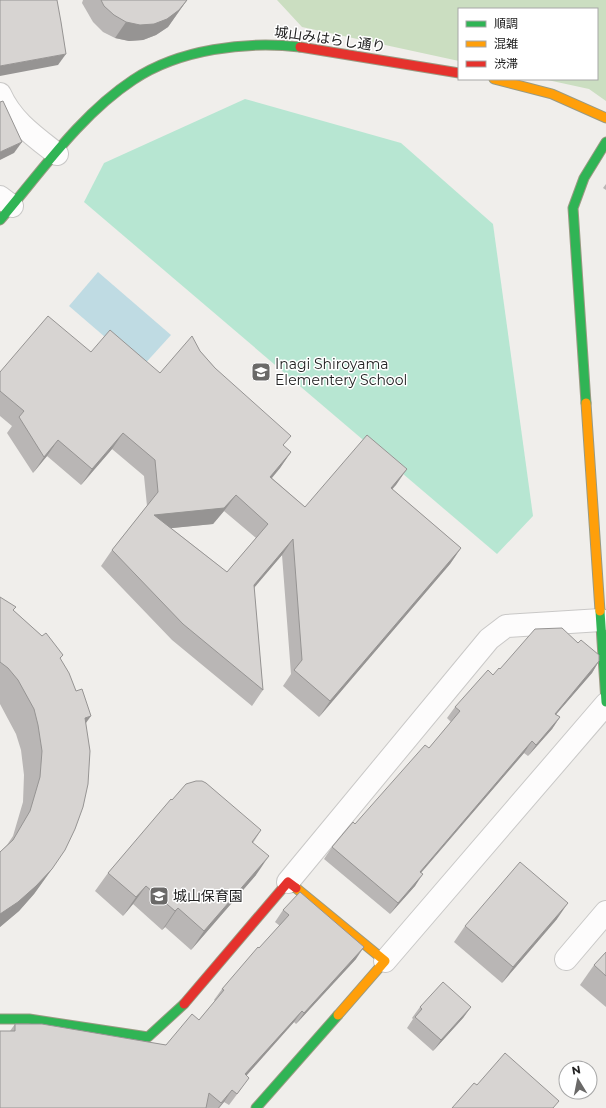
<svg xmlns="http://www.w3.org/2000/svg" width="606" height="1108" viewBox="0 0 606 1108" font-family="Montserrat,'Noto Sans JP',sans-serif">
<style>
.forest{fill:#cbdec1}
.pitch{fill:#b7e6d2}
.water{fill:#bfdbe3}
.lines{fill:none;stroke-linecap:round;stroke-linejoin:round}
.street-casing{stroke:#c9c8c7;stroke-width:24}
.fast-casing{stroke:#999a82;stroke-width:11}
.slow-casing{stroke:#999a82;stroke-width:11}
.jam-casing{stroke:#999a82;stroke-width:11}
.street{stroke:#fdfcfc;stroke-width:22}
.fast{stroke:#30b455;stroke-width:9}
.slow{stroke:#ff9f0a;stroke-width:9}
.jam{stroke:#e5322d;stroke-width:9}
.wall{fill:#b9b6b5;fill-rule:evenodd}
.shaded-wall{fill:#969493}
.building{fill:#d7d4d2;stroke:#969493;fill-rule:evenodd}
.labels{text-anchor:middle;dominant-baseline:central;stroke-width:3;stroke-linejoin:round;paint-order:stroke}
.street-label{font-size:14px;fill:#222;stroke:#fff}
.poi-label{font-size:14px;fill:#222;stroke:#fff;text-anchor:start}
</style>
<rect width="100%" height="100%" fill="#f0eeeb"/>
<path class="forest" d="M 277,0 L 606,0 L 606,101 L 589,89 L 543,79 L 597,79 L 597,9 L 459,9 L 459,61 L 302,27 Z"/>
<path class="pitch" d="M 245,99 L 401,143 L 493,224 L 533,516 L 497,554 L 84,202 L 104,163 Z"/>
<path class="water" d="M 98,272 L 171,335 L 141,368 L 69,306 Z"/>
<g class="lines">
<g class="street-casing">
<g id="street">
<path d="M 0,94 C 12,121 34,136 57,154"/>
<path d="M 0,197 L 12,206"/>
<path d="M 288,882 L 489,639 L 506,626 L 601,620"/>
<path d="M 566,959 L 606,912"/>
<path d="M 385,961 L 606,704"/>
</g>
</g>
<g class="fast-casing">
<g id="fast">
<path d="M 0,220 C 41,172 80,115 133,80 C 179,49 246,41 300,47"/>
<path d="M 586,403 L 573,208 L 584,178 L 606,142"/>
<path d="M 600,611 L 606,702"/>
<path d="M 0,1019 L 29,1019 L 148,1037 L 184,1004"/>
<path d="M 256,1108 L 338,1015"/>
</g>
</g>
<g class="slow-casing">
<g id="slow">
<path d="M 494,79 L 552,94 L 606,118"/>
<path d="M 586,403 L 600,611"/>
<path d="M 296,888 L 385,961 L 338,1015"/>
</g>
</g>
<g class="jam-casing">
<g id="jam">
<path d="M 300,47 L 459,73"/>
<path d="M 184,1004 L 288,882 L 296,888"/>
</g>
</g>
<use href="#street" class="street"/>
<use href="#fast" class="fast"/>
<use href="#slow" class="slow"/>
<use href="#jam" class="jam"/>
</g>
<g class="wall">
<path d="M 83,0 L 187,0 L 168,27 L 156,35 L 143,40 L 129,41 L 115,38 L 103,32 L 93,22 L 82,3 Z"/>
<path d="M 606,184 L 606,190 L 603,188 Z"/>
<path d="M 200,351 L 284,446 L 291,452 L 280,468 L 272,478 L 305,507 L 407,469 L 392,489 L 461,548 L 450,564 L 319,717 L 283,686 L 291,674 L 282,555 L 254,587 L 263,690 L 252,706 L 172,640 L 101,566 L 112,550 L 147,506 L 144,476 L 112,449 L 81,485 L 47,456 L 33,473 L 7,433 L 12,426 L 0,416 L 0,372 L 91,352 L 160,373 ZM 224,511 L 256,538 L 227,572 L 171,528 L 213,524 Z"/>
<path d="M 0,597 L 13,610 L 63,655 L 60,659 L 86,723 L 52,869 L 34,894 L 19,911 L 0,927 L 0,852 L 7,845 L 13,836 L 23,802 L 24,775 L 21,750 L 16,734 L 0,704 Z"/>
<path d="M 599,661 L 592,673 L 556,714 L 560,717 L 552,729 L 528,756 L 524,753 L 421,873 L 415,886 L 390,914 L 324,859 L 332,847 L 355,824 L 429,748 L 451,722 L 447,718 L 455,707 L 500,669 Z"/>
<path d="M 172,800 L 261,830 L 253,843 L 256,875 L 191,950 L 165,927 L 162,930 L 133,904 L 123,916 L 95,891 L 108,873 Z"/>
<path d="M 283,910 L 356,959 L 296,1024 L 294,1022 L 246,1076 L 241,1089 L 229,1105 L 224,1102 L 219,1108 L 0,1108 L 10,1031 L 15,1024 L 166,1045 L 199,1020 L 215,1001 L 214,1000 L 222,989 L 280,926 L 275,922 Z"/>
<path d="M 557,919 L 502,983 L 454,942 L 465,926 Z"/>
<path d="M 606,952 L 606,1007 L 580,985 L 594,965 Z"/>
<path d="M 420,1007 L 471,1007 L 463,1018 L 433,1051 L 407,1028 L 413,1019 L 412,1018 Z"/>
</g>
<g class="shaded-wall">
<path d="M 187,0 L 168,27 L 156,35 L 143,40 L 129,41 L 115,38 L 126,22 Z"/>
<path d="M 66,54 L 58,65 L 0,76 L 0,66 Z"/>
<path d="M 22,142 L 14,153 L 0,160 L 0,152 Z"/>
<path d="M 123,433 L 112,449 L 81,485 L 92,469 Z"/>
<path d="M 58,440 L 47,456 L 33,473 L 44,457 Z"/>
<path d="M 291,452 L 280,468 L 259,493 L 270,477 Z"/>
<path d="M 407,469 L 396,485 L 379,504 L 391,488 Z"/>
<path d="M 236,495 L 224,511 L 213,524 L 143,531 L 154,515 Z"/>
<path d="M 293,539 L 282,555 L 243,601 L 254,585 Z"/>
<path d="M 461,548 L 450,564 L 319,717 L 330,701 Z"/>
<path d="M 599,661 L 592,673 L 547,725 L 555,714 Z"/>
<path d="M 91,716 L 73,741 L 85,718 Z"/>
<path d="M 560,717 L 552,729 L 528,756 L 536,745 Z"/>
<path d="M 532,741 L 524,753 L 412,883 L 420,872 Z"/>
<path d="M 269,856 L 256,875 L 191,950 L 204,931 Z"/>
<path d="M 52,869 L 34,894 L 19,911 L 0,927 L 0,914 Z"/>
<path d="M 423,874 L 415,886 L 390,914 L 398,903 Z"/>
<path d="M 146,886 L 133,904 L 123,916 L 136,897 Z"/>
<path d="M 568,903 L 557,919 L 502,983 L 513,967 Z"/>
<path d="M 178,908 L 165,927 L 162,930 L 175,911 Z"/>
<path d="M 364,947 L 356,959 L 296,1024 L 304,1013 Z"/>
<path d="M 471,1007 L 463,1018 L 433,1051 L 441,1040 Z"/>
<path d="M 302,1011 L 294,1022 L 237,1086 L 245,1074 Z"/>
<path d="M 232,1090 L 224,1102 L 219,1108 L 218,1108 Z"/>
</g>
<g class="building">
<path d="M 0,0 L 57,0 L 61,22 L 66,54 L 0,66 Z"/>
<path d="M 101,0 L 187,0 L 179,10 L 167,19 L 154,24 L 140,25 L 126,22 L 114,15 L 104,6 Z"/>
<path d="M 3,101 L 22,142 L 0,152 L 0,102 Z"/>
<path d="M 48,316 L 91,352 L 110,330 L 160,373 L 192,336 L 200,351 L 215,368 L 291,436 L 283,445 L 291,452 L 270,477 L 305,507 L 367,435 L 407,469 L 391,488 L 461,548 L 330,701 L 294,670 L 302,660 L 293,539 L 254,585 L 263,690 L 183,624 L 112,550 L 158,492 L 155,460 L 123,433 L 92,469 L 58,440 L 44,457 L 19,417 L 24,411 L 0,391 L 0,372 ZM 236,495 L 268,524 L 227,572 L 154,515 L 224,508 Z"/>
<path d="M 0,597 L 16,607 L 13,610 L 42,636 L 46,633 L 63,655 L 60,658 L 69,673 L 76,691 L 82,689 L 91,716 L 85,718 L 90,751 L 88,784 L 83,807 L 75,829 L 65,850 L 52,869 L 36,886 L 18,902 L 0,914 L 0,852 L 13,840 L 30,811 L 40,777 L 42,751 L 38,725 L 34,709 L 18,680 L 8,668 L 0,662 Z"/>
<path d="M 562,628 L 578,643 L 581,640 L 599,655 L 599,661 L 555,714 L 560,717 L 536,745 L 532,741 L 420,872 L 423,874 L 398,903 L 332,847 L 353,822 L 355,824 L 425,745 L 429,748 L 460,711 L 455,707 L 488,670 L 493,675 L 499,668 L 500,669 L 535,629 Z"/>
<path d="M 196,781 L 202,781 L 206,783 L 261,830 L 252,842 L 269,856 L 204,931 L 178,908 L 175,911 L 146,886 L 136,897 L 108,873 L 171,799 L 172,800 L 186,784 Z"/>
<path d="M 520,862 L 568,903 L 513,967 L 465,926 Z"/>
<path d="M 300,892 L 364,947 L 304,1013 L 302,1011 L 245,1074 L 249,1078 L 237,1094 L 232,1090 L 221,1103 L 209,1093 L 206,1108 L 0,1108 L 0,1031 L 15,1031 L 15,1024 L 42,1024 L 166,1045 L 192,1014 L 199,1020 L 224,990 L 222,989 L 258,947 L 259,948 L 289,915 L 283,910 Z"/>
<path d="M 606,952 L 606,976 L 594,965 Z"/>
<path d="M 443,982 L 471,1007 L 441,1040 L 415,1017 L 422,1009 L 420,1007 Z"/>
<path d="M 505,1053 L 559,1101 L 553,1108 L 452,1108 L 474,1083 L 477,1085 Z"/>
</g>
<defs>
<g id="school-square" transform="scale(1)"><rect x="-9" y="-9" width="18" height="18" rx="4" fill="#6a6968" stroke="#fff"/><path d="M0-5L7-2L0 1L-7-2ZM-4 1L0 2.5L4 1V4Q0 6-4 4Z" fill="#fff"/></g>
</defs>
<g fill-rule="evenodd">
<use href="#school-square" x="261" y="372"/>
<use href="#school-square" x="159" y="896"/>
</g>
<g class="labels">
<g class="street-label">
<text transform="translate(330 39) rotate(8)">城山みはらし通り</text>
</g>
<g class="poi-label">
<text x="275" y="364">Inagi Shiroyama<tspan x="275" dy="16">Elementery School</tspan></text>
<text x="173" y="896">城山保育園</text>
</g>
</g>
<rect x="458" y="8" width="140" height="72" fill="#ffffff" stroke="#a7a7a7"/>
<rect x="466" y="21" width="20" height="6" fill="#30b455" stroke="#a7a7a7"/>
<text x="494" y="28" font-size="12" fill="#222222">順調</text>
<rect x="466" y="41" width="20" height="6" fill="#ff9f0a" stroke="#a7a7a7"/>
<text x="494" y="48" font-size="12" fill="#222222">混雑</text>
<rect x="466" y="61" width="20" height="6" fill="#e5322d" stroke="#a7a7a7"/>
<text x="494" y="68" font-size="12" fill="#222222">渋滞</text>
<g transform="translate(578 1080) rotate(350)"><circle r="19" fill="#ffffff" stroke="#a7a7a7"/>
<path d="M0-3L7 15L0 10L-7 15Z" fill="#6a6968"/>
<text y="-6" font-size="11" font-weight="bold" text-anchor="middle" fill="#222222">N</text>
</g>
</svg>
